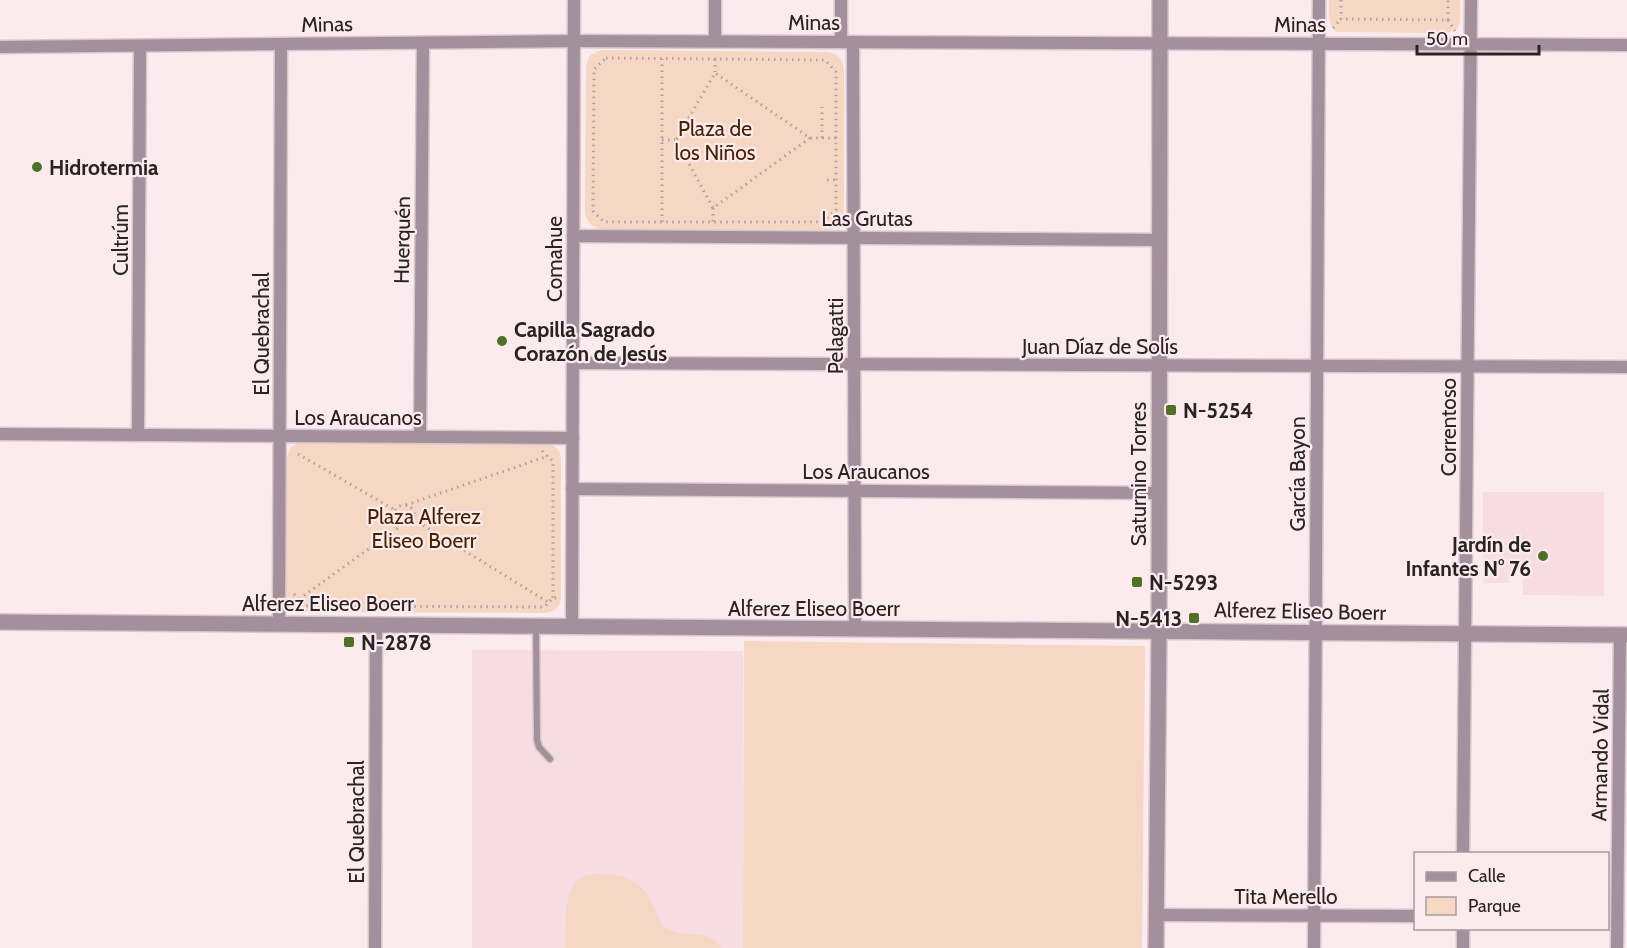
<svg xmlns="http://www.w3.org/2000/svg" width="1627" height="948" viewBox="0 0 1627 948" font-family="Cabin,sans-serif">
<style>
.built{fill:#f7dde2}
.green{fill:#f5d7c3}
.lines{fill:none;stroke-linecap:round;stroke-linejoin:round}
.service-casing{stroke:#d6c7ca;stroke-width:9}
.minor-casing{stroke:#d6c7ca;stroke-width:15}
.tertiary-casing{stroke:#d6c7ca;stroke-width:18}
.path{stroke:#aea1a3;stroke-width:3;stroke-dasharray:1.5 4.5;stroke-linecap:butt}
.service{stroke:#a3909c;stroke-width:6}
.minor{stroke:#a3909c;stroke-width:12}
.tertiary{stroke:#a3909c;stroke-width:15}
.poi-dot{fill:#507027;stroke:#fcebee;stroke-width:2}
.labels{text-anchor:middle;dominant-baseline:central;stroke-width:4.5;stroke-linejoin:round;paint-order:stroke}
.street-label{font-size:21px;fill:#292324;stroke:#fcebee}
.park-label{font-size:21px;fill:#4b2200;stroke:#fcebee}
.poi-label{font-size:21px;font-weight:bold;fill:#292324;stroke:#fcebee;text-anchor:start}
</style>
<rect width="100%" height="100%" fill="#fcebee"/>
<g class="built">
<path d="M 1483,492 L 1604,492 L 1604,596 L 1523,595 L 1523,571 L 1509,571 L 1509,583 L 1483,583 Z"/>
<path d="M 472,650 L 743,651 L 743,948 L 472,948 Z"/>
</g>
<g class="green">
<path d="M 1329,0 L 1460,0 L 1460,23 L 1457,29 L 1447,33 L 1337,32 C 1327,24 1329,12 1329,0 Z"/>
<path d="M 602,50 L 827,52 C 840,53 844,61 844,73 L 844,212 C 842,225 838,229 825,230 L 604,229 C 592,228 586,223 585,211 L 586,66 L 590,55 Z"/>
<path d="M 299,442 L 543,443 C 554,445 561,448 561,461 L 561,598 C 560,608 554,612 544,613 L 304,612 C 292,611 288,606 286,595 L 287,458 L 291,447 Z"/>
<path d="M 744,641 L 1145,646 L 1142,948 L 743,948 Z"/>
<path d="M 595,874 C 624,874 643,879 655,909 C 658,916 660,924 666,928 C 684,941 707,925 721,948 L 565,948 C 567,929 562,896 577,881 C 581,876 589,875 595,874 Z"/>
</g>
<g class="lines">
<g class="service-casing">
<path id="service" d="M 536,626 L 537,740 L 539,747 L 550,759"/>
</g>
<g class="minor-casing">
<g id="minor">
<path d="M 715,41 L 715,0"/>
<path d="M 841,42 L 841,0"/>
<path d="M 853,42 L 855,629"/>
<path d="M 0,47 L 574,41 L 1627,45"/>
<path d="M 573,236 L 1160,240"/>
<path d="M 573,363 L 1627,367"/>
<path d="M 0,434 L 573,438"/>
<path d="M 138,435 L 140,46"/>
<path d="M 420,437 L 423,43"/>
<path d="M 572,489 L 1159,493"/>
<path d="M 279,624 L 281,44"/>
<path d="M 572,627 L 574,0"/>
<path d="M 1463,854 L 1471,0"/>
<path d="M 1156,915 L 1416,916"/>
<path d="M 375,948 L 376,625"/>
<path d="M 1314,948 L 1319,0"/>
<path d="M 1463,948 L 1463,928"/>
<path d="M 1617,948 L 1620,635"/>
</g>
</g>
<g class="tertiary-casing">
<g id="tertiary">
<path d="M 0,622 L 1627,635"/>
<path d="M 1156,948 L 1159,631 L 1160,0"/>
</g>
</g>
<g class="path">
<path d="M 1341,0 L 1341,19 L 1448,20 L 1448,0"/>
<path d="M 1448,20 L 1455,31"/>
<path d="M 1333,28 L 1341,19"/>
<path d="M 606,58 L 825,60 L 836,72 L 836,210 L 822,222 L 604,222 L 593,211 L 594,69 Z"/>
<path d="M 715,59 L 715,72"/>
<path d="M 810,138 L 713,208 L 676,140 L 715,73 L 810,138 L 836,138"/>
<path d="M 822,138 L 822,107"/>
<path d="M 662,140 L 675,140"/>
<path d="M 827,180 L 836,180"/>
<path d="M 713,208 L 713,222"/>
<path d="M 662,222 L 662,59"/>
<path d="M 542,451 L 553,461 L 553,598"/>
<path d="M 298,454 L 395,510"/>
<path d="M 406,505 L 548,456"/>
<circle cx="404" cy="515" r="10"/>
<path d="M 413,519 L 548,602"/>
<path d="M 294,594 L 304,606 L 544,607 L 553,598 L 560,598"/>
<path d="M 299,599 L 402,525"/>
</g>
<use href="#service" class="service"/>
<use href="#minor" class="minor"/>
<use href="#tertiary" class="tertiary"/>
</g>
<g class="poi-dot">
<circle cx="37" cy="167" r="6"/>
<circle cx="502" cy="341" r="6"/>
<rect x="1165" y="404" width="12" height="12" rx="3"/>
<circle cx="1543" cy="556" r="6"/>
<rect x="1131" y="576" width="12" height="12" rx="3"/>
<rect x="1188" y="612" width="12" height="12" rx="3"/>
<rect x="343" y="636" width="12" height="12" rx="3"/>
</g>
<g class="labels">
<g class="street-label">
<text x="814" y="22">Minas</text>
<text transform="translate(327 24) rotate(-1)">Minas</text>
<text x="1300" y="24">Minas</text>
<text x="867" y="218">Las Grutas</text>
<text transform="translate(120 240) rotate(-90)">Cultrúm</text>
<text transform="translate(402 240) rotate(-89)">Huerquén</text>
<text transform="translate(554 259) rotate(-90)">Comahue</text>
<text transform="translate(261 334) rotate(-90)">El Quebrachal</text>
<text transform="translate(835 336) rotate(-90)">Pelagatti</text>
<text x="1100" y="346">Juan Díaz de Solís</text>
<text x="358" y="417">Los Araucanos</text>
<text transform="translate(1448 427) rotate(-90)">Correntoso</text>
<text x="866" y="471">Los Araucanos</text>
<text transform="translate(1138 474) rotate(-90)">Saturnino Torres</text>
<text transform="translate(1297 474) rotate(-90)">García Bayon</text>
<text x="328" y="603">Alferez Eliseo Boerr</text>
<text x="814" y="608">Alferez Eliseo Boerr</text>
<text transform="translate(1300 611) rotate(1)">Alferez Eliseo Boerr</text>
<text transform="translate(1600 755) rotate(-89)">Armando Vidal</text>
<text transform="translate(356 822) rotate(-90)">El Quebrachal</text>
<text x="1286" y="896">Tita Merello</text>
</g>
<g class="park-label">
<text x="715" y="128">Plaza de<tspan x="715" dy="24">los Niños</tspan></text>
<text x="424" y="516">Plaza Alferez<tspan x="424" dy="24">Eliseo Boerr</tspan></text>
</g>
<g class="poi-label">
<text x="49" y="167">Hidrotermia</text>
<text x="514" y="329">Capilla Sagrado<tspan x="514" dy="24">Corazón de Jesús</tspan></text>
<text x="1183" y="410">N-5254</text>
<text x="1531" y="544" text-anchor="end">Jardín de<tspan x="1531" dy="24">Infantes N° 76</tspan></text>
<text x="1149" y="582">N-5293</text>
<text x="1182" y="618" text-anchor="end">N-5413</text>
<text x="361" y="642">N-2878</text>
</g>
</g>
<rect x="1414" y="852" width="195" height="78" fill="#fcebee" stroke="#a89b9d" stroke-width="1.5"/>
<rect x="1426" y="872" width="30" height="9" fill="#a3909c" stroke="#a89b9d" stroke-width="1.5"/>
<text x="1468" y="882" font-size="18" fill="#292324">Calle</text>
<rect x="1426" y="897" width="30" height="18" fill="#f5d7c3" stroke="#a89b9d" stroke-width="1.5"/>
<text x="1468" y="912" font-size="18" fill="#292324">Parque</text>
<path d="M1417 45v9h122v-9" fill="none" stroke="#292324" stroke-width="3"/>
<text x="1426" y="45" font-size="18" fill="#292324" stroke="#fcebee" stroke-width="4.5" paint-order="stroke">50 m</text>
</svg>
